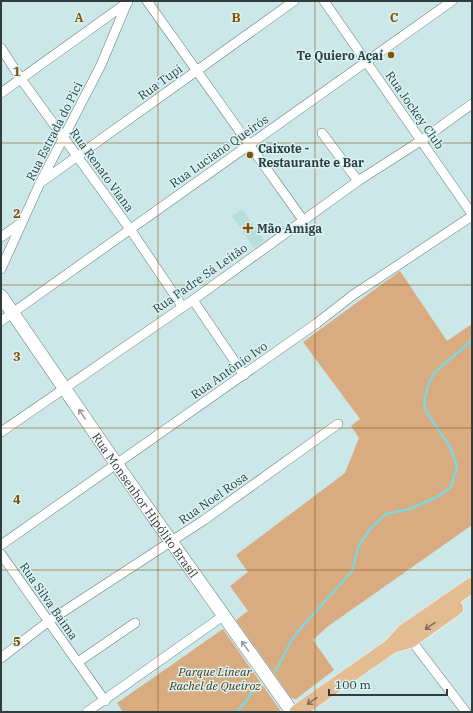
<svg xmlns="http://www.w3.org/2000/svg" width="473" height="713" viewBox="0 0 473 713" font-family="'IBM Plex Serif',serif">
<style>
.built{fill:#b8dddf}
.green{fill:#d9ab81}
.lines{fill:none;stroke-linecap:round;stroke-linejoin:round}
.stream{stroke:#81d8dc;stroke-width:2.5}
.street-casing{stroke:#647d7e;stroke-width:10}
.secondary-casing{stroke:#647d7e;stroke-width:14}
.primary-casing{stroke:#fff;stroke-width:16}
.street{stroke:#fff;stroke-width:9}
.secondary{stroke:#fff;stroke-width:13}
.primary{stroke:#e4bc92;stroke-width:15}
.oneway{stroke:#989e9e}
.oneway2{stroke:#796f5e}
.grid{fill:none;stroke:#885003;stroke-width:1;stroke-opacity:0.55}
.poi-dot{fill:#885003;stroke:#d8f4f5;stroke-width:1.5}
.labels{text-anchor:middle;dominant-baseline:central;stroke-width:3;stroke-linejoin:round;paint-order:stroke}
.poi-label{font-size:12px;font-weight:bold;fill:#313c3c;stroke:#d8f4f5;text-anchor:start}
.street-label{font-size:12px;fill:#313c3c;stroke:#d8f4f5}
.park-label{font-size:12px;font-style:italic;fill:#54330f;stroke:#d8f4f5}
.grid-label{font-size:13px;text-anchor:middle;font-weight:bold;fill:#885003;stroke:#d8f4f5;stroke-width:3;stroke-linejoin:round;paint-order:stroke}
</style>
<rect width="100%" height="100%" fill="#cbe7e8"/>
<path class="built" d="M 242,209 L 264,240 L 254,248 L 232,216 Z"/>
<g class="green">
<path d="M 400,271 L 447,341 L 472,324 L 472,525 L 327,627 L 313,640 L 334,670 L 296,699 L 291,698 L 236,620 L 248,611 L 230,586 L 248,572 L 236,555 L 345,473 L 359,438 L 351,426 L 360,419 L 303,342 Z"/>
<path d="M 223,629 L 280,710 L 280,712 L 123,712 L 117,703 Z"/>
</g>
<g class="lines">
<g class="stream">
<path d="M 275,672 L 294,636 L 352,571 L 358,547 L 370,529 L 386,514 L 410,509 L 439,496 L 451,487 L 457,466 L 450,447 L 426,411 L 424,402 L 428,385 L 434,373 L 472,340"/>
<path d="M 237,712 L 255,689"/>
</g>
<g class="street-casing">
<g id="street">
<path d="M 147,1 L 303,220"/>
<path d="M 324,1 L 472,214"/>
<path d="M 1,48 L 21,79 L 130,229 L 182,306"/>
<path d="M 1,93 L 128,2"/>
<path d="M 322,133 L 358,181"/>
<path d="M 40,183 L 294,1"/>
<path d="M 1,237 L 21,223"/>
<path d="M 1,269 L 40,183 L 101,65 L 127,3"/>
<path d="M 193,300 L 244,375"/>
<path d="M 1,321 L 452,1"/>
<path d="M 1,432 L 193,300 L 358,181 L 422,140 L 472,104"/>
<path d="M 1,545 L 317,323 L 353,295 L 472,216"/>
<path d="M 1,554 L 105,701"/>
<path d="M 411,640 L 466,712"/>
<path d="M 1,658 L 49,621 L 204,520 L 338,424"/>
<path d="M 78,662 L 135,623"/>
<path d="M 87,712 L 223,616"/>
</g>
</g>
<g class="secondary-casing">
<g id="secondary">
<path id="s1" d="M 1,296 L 117,465 L 292,712"/>
</g>
</g>
<g class="primary-casing">
<g id="primary">
<path d="M 391,646 L 411,640 L 456,608"/>
<path d="M 297,712 L 390,647 L 405,631 L 472,585"/>
</g>
</g>
<use href="#street" class="street"/>
<use href="#secondary" class="secondary"/>
<use href="#primary" class="primary"/>
</g>
<defs><path id="oneway-shaft" d="M-6 0H5M1.5-3L5.5 0L1.5 3" fill="none" stroke-width="1.6" stroke-linecap="round" stroke-linejoin="round"/></defs>
<g class="oneway">
<use href="#oneway-shaft" transform="translate(82 414) rotate(-124)"/>
<use href="#oneway-shaft" transform="translate(245 646) rotate(-126)"/>
</g>
<g class="oneway2">
<use href="#oneway-shaft" transform="translate(430 626) rotate(145)"/>
<use href="#oneway-shaft" transform="translate(312 701) rotate(145)"/>
</g>
<path class="grid" d="M 158,1 L 158,712M 315,1 L 315,712M 1,143 L 472,143M 1,285 L 472,285M 1,428 L 472,428M 1,570 L 472,570"/>
<g class="poi-dot">
<circle cx="391" cy="55" r="4"/>
<circle cx="250" cy="155" r="4"/>
<path d="M246 222h4v4h4v4h-4v4h-4v-4h-4v-4h4z"/>
</g>
<g class="labels">
<g class="poi-label">
<text x="383" y="55" text-anchor="end">Te Quiero Açaí</text>
<text x="258" y="148">Caixote -<tspan x="258" dy="14">Restaurante e Bar</tspan></text>
<text x="257" y="228">Mão Amiga</text>
</g>
<g class="street-label">
<text transform="translate(160 82) rotate(-36)">Rua Tupi</text>
<text transform="translate(415 110) rotate(55)">Rua Jockey Club</text>
<text transform="translate(54 131) rotate(-63)">Rua Estrada do Pici</text>
<text transform="translate(219 151) rotate(-35)">Rua Luciano Queirós</text>
<text transform="translate(102 170) rotate(54)">Rua Renato Viana</text>
<text transform="translate(200 278) rotate(-35)">Rua Padre Sá Leitão</text>
<text transform="translate(229 370) rotate(-35)">Rua Antônio Ivo</text>
<text transform="translate(213 498) rotate(-35)">Rua Noel Rosa</text>
<text stroke="none"><textPath href="#s1" startOffset="254">Rua Monsenhor Hipólito Brasil</textPath></text>
<text transform="translate(49 601) rotate(55)">Rua Silva Baima</text>
</g>
<g class="park-label">
<text x="215" y="671">Parque Linear<tspan x="215" dy="14">Rachel de Queiroz</tspan></text>
</g>
</g>
<g class="grid-label">
<text x="79" y="22">A</text>
<text x="236" y="22">B</text>
<text x="394" y="22">C</text>
<text x="17" y="76">1</text>
<text x="17" y="218">2</text>
<text x="17" y="361">3</text>
<text x="17" y="504">4</text>
<text x="17" y="646">5</text>
</g>
<rect width="473" height="713" fill="none" stroke="#313c3c" stroke-width="4"/>
<path d="M329 689v6h118v-6" fill="none" stroke="#313c3c" stroke-width="2"/>
<text x="335" y="689" font-size="12" fill="#313c3c" stroke="#d8f4f5" stroke-width="3" paint-order="stroke">100 m</text>
</svg>
